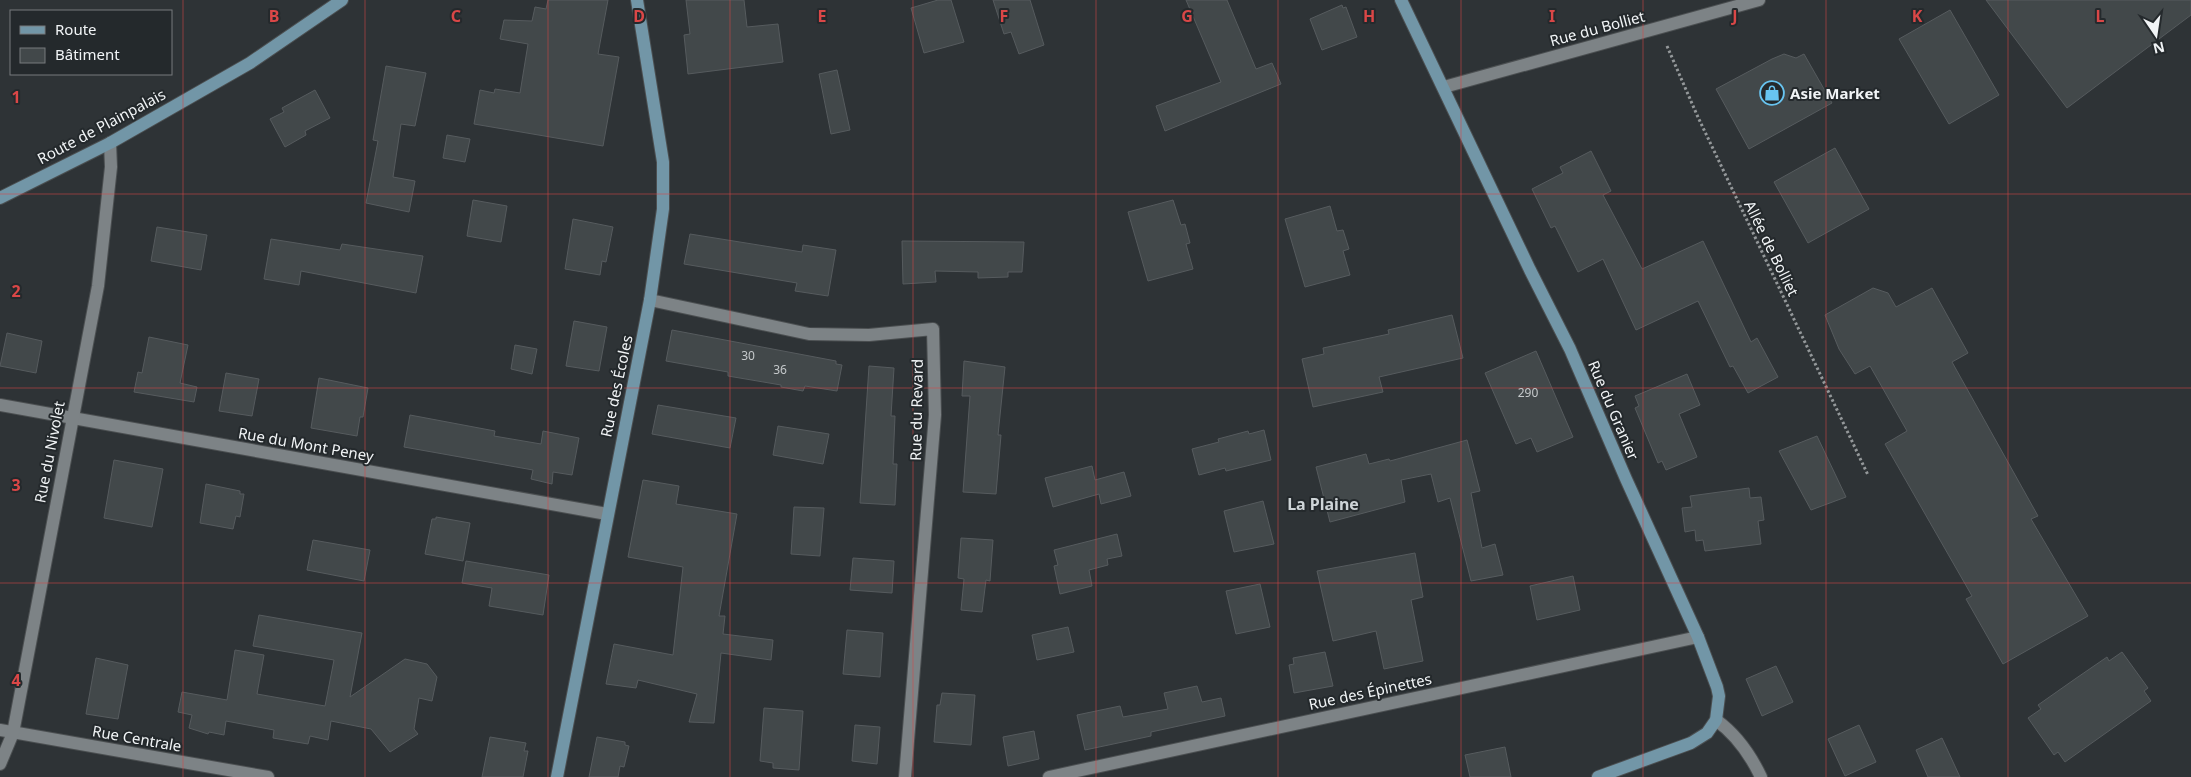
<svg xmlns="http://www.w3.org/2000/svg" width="2191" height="777" viewBox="0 0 2191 777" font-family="'Noto Sans',sans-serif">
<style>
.building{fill:#42484a;stroke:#565b5e}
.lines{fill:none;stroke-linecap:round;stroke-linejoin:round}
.street-casing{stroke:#4b4f51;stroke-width:14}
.secondary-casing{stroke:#4b4f51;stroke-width:14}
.path{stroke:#94989a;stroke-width:3;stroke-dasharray:2.5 2.5;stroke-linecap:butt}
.street{stroke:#7d8386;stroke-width:12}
.secondary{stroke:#7296a7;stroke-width:12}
.grid{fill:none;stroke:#da4747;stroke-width:1;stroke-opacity:0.55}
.labels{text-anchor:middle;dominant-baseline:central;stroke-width:4;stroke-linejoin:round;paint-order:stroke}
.number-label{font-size:12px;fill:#c5c9cb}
.street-label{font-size:15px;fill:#f1f4f6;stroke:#24292c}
.poi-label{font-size:15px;font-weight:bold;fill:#f1f4f6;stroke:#24292c;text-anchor:start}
.neighbourhood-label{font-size:16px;font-weight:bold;fill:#ced4d7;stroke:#24292c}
.grid-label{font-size:16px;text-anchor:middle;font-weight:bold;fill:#da4747;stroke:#24292c;stroke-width:4;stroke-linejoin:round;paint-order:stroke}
</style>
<rect width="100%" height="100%" fill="#2e3336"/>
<g class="building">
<path d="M 548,0 L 608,0 L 598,54 L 619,57 L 603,146 L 474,124 L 480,90 L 494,93 L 495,89 L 520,93 L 528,44 L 500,39 L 504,20 L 532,21 L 535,7 L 546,9 Z"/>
<path d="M 686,0 L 744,0 L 747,27 L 778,24 L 783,62 L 688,74 L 684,35 L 690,34 Z"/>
<path d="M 938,0 L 951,0 L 964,42 L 924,53 L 911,8 Z"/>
<path d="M 993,0 L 1030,0 L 1044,45 L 1019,54 L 1011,32 L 1004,34 Z"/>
<path d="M 1186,0 L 1227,0 L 1256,69 L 1272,63 L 1281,84 L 1165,131 L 1156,106 L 1221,82 Z"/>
<path d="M 1986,0 L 2191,0 L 2191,15 L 2067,108 Z"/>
<path d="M 1342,5 L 1343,8 L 1346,7 L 1357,37 L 1322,50 L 1310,19 Z"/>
<path d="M 1950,10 L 1999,95 L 1949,124 L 1899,39 Z"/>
<path d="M 1784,54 L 1796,58 L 1804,54 L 1832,103 L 1749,149 L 1716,89 L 1772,59 Z"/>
<path d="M 386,66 L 426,73 L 415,126 L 401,124 L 393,177 L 415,181 L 409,212 L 366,203 L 378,141 L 373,140 Z"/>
<path d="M 837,70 L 850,130 L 831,134 L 819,74 Z"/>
<path d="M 315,90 L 330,118 L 305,131 L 306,135 L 285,147 L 270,119 L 284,112 L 282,108 Z"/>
<path d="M 447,135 L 470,139 L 465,162 L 443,158 Z"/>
<path d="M 1835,148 L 1869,209 L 1808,243 L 1774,182 Z"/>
<path d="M 1591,151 L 1611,191 L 1603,195 L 1642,269 L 1703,241 L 1751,342 L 1757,338 L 1778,377 L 1748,393 L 1733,366 L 1730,367 L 1698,301 L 1636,330 L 1603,259 L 1578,272 L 1555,226 L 1551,228 L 1532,189 L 1563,173 L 1560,167 Z"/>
<path d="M 473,200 L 507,206 L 501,242 L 467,236 Z"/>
<path d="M 1173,200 L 1181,225 L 1185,224 L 1190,243 L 1186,244 L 1193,269 L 1148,281 L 1128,212 Z"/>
<path d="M 1330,206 L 1337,231 L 1343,230 L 1349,249 L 1343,251 L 1350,275 L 1305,287 L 1285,219 Z"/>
<path d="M 573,219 L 613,227 L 606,262 L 602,261 L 600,275 L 565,269 Z"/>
<path d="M 157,227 L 207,235 L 201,270 L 151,261 Z"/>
<path d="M 690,234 L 802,252 L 803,245 L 836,250 L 828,296 L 795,291 L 797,283 L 684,264 Z"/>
<path d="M 271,239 L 340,250 L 342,244 L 423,256 L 416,293 L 301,271 L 299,285 L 264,279 Z"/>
<path d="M 902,241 L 1024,242 L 1022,272 L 1008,272 L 1008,277 L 978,278 L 978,272 L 935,271 L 936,282 L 903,284 Z"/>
<path d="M 1873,288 L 1888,293 L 1896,307 L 1932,288 L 1968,353 L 1952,362 L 2038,516 L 2031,519 L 2088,616 L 2003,664 L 1966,599 L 1972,596 L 1885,444 L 1907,431 L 1870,366 L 1855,374 L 1839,349 L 1825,315 Z"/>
<path d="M 1452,315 L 1463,358 L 1379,377 L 1383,392 L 1313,407 L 1302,359 L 1324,354 L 1323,348 L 1389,334 L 1388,330 Z"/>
<path d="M 574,321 L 607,327 L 599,371 L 566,366 Z"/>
<path d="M 672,330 L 836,361 L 836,364 L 842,365 L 837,391 L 805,386 L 803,391 L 781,387 L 781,385 L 728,376 L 728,372 L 666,361 Z"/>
<path d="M 7,333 L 42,341 L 36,373 L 0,366 Z"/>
<path d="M 149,337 L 188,345 L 180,383 L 197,387 L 194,402 L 134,392 L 138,372 L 142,373 Z"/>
<path d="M 515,345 L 537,349 L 532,374 L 511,369 Z"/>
<path d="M 1536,351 L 1573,437 L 1537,452 L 1531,438 L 1516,444 L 1485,373 Z"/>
<path d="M 964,361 L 1005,367 L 998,435 L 1001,435 L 996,494 L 963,492 L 970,396 L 962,396 Z"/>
<path d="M 869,366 L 894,368 L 891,416 L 895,416 L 893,464 L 897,464 L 895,505 L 860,503 Z"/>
<path d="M 226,373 L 259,379 L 252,416 L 219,411 Z"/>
<path d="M 1687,374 L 1700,405 L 1679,414 L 1697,457 L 1666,470 L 1662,461 L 1658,463 L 1635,408 L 1639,406 L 1635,396 Z"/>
<path d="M 319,378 L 368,388 L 363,417 L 360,417 L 357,436 L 311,428 Z"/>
<path d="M 658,405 L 736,418 L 730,448 L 652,434 Z"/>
<path d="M 410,415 L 495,431 L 494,436 L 541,444 L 543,431 L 579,438 L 572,475 L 553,472 L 552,484 L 531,479 L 533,470 L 404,447 Z"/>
<path d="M 778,426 L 829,434 L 823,464 L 773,455 Z"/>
<path d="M 1264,430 L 1271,460 L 1226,471 L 1225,468 L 1199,475 L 1192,449 L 1219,442 L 1218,439 L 1248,431 L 1249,434 Z"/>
<path d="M 1817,436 L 1846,497 L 1811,510 L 1779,451 Z"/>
<path d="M 1467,440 L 1480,491 L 1471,493 L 1482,548 L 1495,544 L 1503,575 L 1471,581 L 1450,498 L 1438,502 L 1431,474 L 1401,480 L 1405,502 L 1330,522 L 1316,467 L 1366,454 L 1369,464 L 1389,459 L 1390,461 Z"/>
<path d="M 114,460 L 163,469 L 152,527 L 104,518 Z"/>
<path d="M 1092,466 L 1095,480 L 1124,472 L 1131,496 L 1101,504 L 1099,494 L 1053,507 L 1045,478 Z"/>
<path d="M 643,480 L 679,486 L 676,504 L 737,514 L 719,616 L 725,616 L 723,634 L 773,640 L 771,660 L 721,653 L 714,723 L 689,722 L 697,694 L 638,680 L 636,688 L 606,684 L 614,644 L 673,655 L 683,567 L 628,557 Z"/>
<path d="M 206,484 L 240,491 L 240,494 L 244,494 L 240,517 L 236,516 L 233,529 L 200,523 Z"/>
<path d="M 1749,488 L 1750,498 L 1761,497 L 1764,520 L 1758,521 L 1761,544 L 1705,551 L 1703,540 L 1696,541 L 1695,530 L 1685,532 L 1682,508 L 1692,507 L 1690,496 Z"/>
<path d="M 1263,501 L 1274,544 L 1234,552 L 1224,511 Z"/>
<path d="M 794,507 L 824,508 L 820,556 L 791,554 Z"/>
<path d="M 436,517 L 470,523 L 463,561 L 425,554 L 432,519 L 436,519 Z"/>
<path d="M 1117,534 L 1122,556 L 1107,559 L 1108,565 L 1089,570 L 1092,586 L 1060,594 L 1054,566 L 1058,565 L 1054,550 Z"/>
<path d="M 961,538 L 993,540 L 990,581 L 986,580 L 982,612 L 961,610 L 964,579 L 958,578 Z"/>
<path d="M 313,540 L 370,550 L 364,581 L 307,570 Z"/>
<path d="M 1415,553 L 1423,597 L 1411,600 L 1423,661 L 1384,669 L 1376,631 L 1333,641 L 1317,571 Z"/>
<path d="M 853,558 L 894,561 L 892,593 L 850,590 Z"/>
<path d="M 466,561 L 549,575 L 543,615 L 489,606 L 492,588 L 462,583 Z"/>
<path d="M 1573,576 L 1580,610 L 1537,620 L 1530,586 Z"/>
<path d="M 1260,584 L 1270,627 L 1236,634 L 1226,591 Z"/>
<path d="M 259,615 L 362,633 L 350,697 L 405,659 L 427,664 L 437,677 L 432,701 L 419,698 L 414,729 L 418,734 L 390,752 L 371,729 L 331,721 L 328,740 L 310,736 L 308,744 L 273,738 L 274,730 L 226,721 L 224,735 L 209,732 L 208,734 L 189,728 L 192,715 L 178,712 L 182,692 L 227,700 L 235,650 L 264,655 L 257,694 L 325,706 L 334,660 L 253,646 Z"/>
<path d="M 1068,627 L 1074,652 L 1037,660 L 1032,635 Z"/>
<path d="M 847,630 L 883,633 L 880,677 L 843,674 Z"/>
<path d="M 1325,652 L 1333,686 L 1294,693 L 1289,665 L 1294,664 L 1293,658 Z"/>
<path d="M 2122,652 L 2148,688 L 2144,691 L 2151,701 L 2065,762 L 2058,752 L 2054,755 L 2028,718 L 2041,709 L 2038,705 L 2075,679 L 2107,657 L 2109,661 Z"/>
<path d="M 96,658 L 128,665 L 118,719 L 86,714 Z"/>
<path d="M 1776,666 L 1793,702 L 1762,716 L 1746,679 Z"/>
<path d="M 1197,686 L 1202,702 L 1221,698 L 1225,716 L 1151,732 L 1151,736 L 1085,750 L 1077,715 L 1120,706 L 1123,717 L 1168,709 L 1164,693 Z"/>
<path d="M 942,693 L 975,695 L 971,745 L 934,742 L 937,705 L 940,705 Z"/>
<path d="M 764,708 L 803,711 L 799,770 L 773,768 L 773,763 L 760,761 Z"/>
<path d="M 855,725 L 880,727 L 877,764 L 852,761 Z"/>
<path d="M 1859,725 L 1876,762 L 1845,776 L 1828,739 Z"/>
<path d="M 1034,731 L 1039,759 L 1008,766 L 1003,737 Z"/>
<path d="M 490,737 L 526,743 L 524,751 L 528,751 L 523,777 L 482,777 Z"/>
<path d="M 597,737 L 625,742 L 625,745 L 629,746 L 624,767 L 620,766 L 618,777 L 589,777 Z"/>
<path d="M 1942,738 L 1960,777 L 1928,777 L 1916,750 Z"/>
<path d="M 1505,747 L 1511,777 L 1470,777 L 1465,755 Z"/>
</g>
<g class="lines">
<g class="street-casing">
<g id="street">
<path d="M 1444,87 L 1759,0"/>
<path d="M 650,300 L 809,334 L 869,335 L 933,329 L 935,415 L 905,777"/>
<path d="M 0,405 L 607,514"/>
<path d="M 1716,720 C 1737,735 1750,754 1761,777"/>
<path d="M 0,730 L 268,777"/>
<path d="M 0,764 L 13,733 L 98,286 L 111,167 L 110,143"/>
<path d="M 1049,777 L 1698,637"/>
</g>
</g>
<g class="secondary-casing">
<g id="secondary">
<path d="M 1401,0 L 1530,270 L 1570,349 L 1626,479 L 1698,637 L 1717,687 L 1719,696 L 1716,720 L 1707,733 L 1691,743 L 1598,777"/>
<path d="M 0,198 L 110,143 L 250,63 L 342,0"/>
<path d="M 557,777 L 650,300 L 663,209 L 663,162 L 637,0"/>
</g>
</g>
<path class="path" d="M 1667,46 L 1697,115 L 1868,475"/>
<use href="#street" class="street"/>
<use href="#secondary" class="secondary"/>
</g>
<path class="grid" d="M 183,0 L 183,777M 365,0 L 365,777M 548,0 L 548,777M 730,0 L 730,777M 913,0 L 913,777M 1096,0 L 1096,777M 1278,0 L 1278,777M 1461,0 L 1461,777M 1643,0 L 1643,777M 1826,0 L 1826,777M 2008,0 L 2008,777M 0,194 L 2191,194M 0,388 L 2191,388M 0,583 L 2191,583"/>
<defs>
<g id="shop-ring" transform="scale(1.25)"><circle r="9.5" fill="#24292c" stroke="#68c4f0" stroke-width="1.5"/><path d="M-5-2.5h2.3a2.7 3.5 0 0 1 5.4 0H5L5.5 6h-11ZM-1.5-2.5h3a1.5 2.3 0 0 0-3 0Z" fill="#68c4f0"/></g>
</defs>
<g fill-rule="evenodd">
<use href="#shop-ring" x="1772" y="93"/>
</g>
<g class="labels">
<g class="number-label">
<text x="748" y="355">30</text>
<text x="780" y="369">36</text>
<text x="1528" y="392">290</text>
</g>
<g class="street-label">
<text transform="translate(1597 28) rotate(-15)">Rue du Bolliet</text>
<text transform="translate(101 126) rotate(-28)">Route de Plainpalais</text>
<text transform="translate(1772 248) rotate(64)">Allée de Bolliet</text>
<text transform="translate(616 386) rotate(-78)">Rue des Écoles</text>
<text transform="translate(916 410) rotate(-89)">Rue du Revard</text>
<text transform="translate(1614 410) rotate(67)">Rue du Granier</text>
<text transform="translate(306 444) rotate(10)">Rue du Mont Peney</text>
<text transform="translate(49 452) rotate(-79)">Rue du Nivolet</text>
<text transform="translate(1370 691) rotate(-12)">Rue des Épinettes</text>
<text transform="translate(137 738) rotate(10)">Rue Centrale</text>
</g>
<g class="poi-label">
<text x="1790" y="93">Asie Market</text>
</g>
<g class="neighbourhood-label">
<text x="1323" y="504">La Plaine</text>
</g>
</g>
<g class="grid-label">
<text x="274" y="22">B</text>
<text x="456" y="22">C</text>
<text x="639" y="22">D</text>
<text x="822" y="22">E</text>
<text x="1004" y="22">F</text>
<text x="1187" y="22">G</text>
<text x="1369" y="22">H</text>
<text x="1552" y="22">I</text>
<text x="1735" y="22">J</text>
<text x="1917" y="22">K</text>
<text x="2100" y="22">L</text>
<text x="16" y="103">1</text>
<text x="16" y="297">2</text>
<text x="16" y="491">3</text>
<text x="16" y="686">4</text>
</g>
<rect x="10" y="10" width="162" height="65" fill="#24292c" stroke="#767a7d"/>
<rect x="20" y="26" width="25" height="8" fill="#7296a7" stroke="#767a7d"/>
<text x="55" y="35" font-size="15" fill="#f1f4f6">Route</text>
<rect x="20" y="48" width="25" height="15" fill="#42484a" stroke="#767a7d"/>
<text x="55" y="60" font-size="15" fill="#f1f4f6">Bâtiment</text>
<g transform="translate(2156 35) rotate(167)" stroke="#24292c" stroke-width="4" paint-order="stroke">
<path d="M0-4L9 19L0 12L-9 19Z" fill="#f1f4f6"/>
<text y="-8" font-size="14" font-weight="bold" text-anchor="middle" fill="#f1f4f6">N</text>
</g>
</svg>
